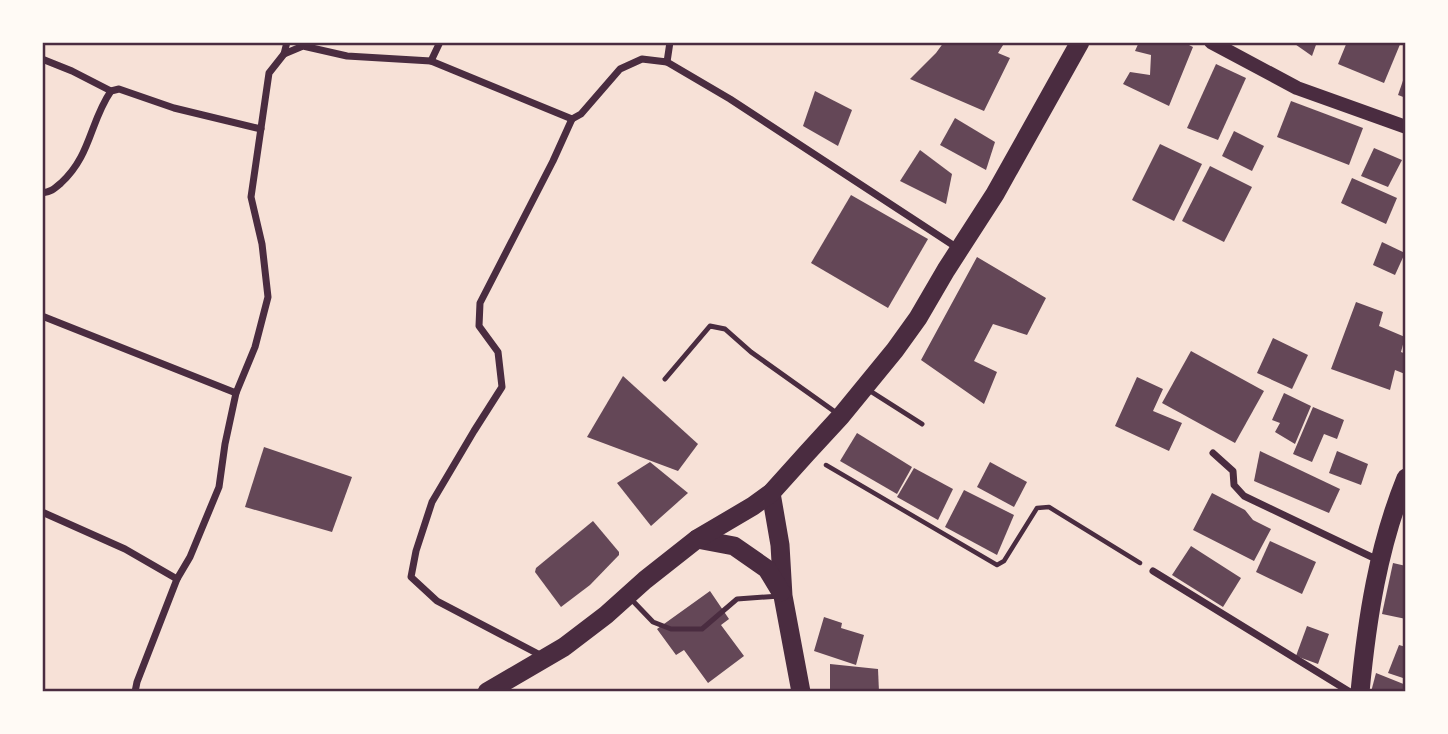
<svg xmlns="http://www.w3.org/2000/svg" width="1448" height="734" viewBox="0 0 1448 734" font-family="Mulish,sans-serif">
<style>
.building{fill:#644757}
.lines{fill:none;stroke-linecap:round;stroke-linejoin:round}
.path{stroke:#4a2c40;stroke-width:4.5}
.service{stroke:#4a2c40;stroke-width:5}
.minor{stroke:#4a2c40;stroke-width:7}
.secondary{stroke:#4a2c40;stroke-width:14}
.trunk{stroke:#4a2c40;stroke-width:19}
.neatline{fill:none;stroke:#4a2c40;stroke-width:2.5}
</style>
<rect width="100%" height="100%" fill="#f7e1d7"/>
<g class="building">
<path d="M 944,42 L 1005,42 L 998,53 L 1010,58 L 984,111 L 910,79 L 936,53 Z"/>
<path d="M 1139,42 L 1183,42 L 1193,47 L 1169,106 L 1123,84 L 1130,72 L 1150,75 L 1151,55 L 1135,51 Z"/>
<path d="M 1292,42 L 1317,42 L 1312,56 Z"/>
<path d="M 1347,42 L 1401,42 L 1384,83 L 1338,64 Z"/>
<path d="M 1216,64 L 1246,78 L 1218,140 L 1187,128 Z"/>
<path d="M 1406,72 L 1406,98 L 1398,95 Z"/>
<path d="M 815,91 L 852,110 L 838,146 L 803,126 Z"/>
<path d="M 1291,101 L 1363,128 L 1349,165 L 1277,137 Z"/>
<path d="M 955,118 L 995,142 L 986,170 L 940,145 Z"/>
<path d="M 1234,131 L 1264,146 L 1252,171 L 1222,156 Z"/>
<path d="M 1160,144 L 1202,164 L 1174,221 L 1132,200 Z"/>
<path d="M 1374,148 L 1402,160 L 1388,187 L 1361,176 Z"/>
<path d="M 920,150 L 952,174 L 946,204 L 900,181 Z"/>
<path d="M 1210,166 L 1252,187 L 1224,242 L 1182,221 Z"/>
<path d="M 1352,178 L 1397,198 L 1386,224 L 1341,203 Z"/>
<path d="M 851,195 L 928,239 L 888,308 L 811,263 Z"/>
<path d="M 1382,242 L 1405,253 L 1395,275 L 1373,265 Z"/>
<path d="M 977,257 L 1046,298 L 1027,335 L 993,324 L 974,361 L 997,372 L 984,404 L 921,360 Z"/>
<path d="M 1356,302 L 1383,312 L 1379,326 L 1405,337 L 1401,352 L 1406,354 L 1406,372 L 1405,374 L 1395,370 L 1390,390 L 1331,369 Z"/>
<path d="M 1273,338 L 1308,355 L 1292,389 L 1257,373 Z"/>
<path d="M 1191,351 L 1264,391 L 1235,443 L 1162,403 Z"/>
<path d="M 623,376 L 698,444 L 678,471 L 587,437 Z"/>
<path d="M 1137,377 L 1163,389 L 1153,411 L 1182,423 L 1169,451 L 1115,426 Z"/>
<path d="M 1284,393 L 1311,406 L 1295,444 L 1275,432 L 1280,423 L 1272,420 Z"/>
<path d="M 1313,407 L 1344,420 L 1337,439 L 1324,434 L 1312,462 L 1293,454 Z"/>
<path d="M 857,433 L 912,467 L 897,494 L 840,461 Z"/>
<path d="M 264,447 L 352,477 L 332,532 L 245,507 Z"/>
<path d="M 1260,451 L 1340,489 L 1329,513 L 1254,481 Z"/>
<path d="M 1337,451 L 1368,464 L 1361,485 L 1329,473 Z"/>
<path d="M 650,462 L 688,493 L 651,526 L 617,483 Z"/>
<path d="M 990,462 L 1027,482 L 1014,507 L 977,487 Z"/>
<path d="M 914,468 L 953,489 L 938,520 L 897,497 Z"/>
<path d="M 964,490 L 1014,515 L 997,555 L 945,527 Z"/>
<path d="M 1212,493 L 1245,510 L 1253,520 L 1271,529 L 1254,561 L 1193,530 Z"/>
<path d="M 593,521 L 619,552 L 619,555 L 590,585 L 561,607 L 535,572 L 536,568 Z"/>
<path d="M 1270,541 L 1316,562 L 1302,594 L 1256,572 Z"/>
<path d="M 1191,546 L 1241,578 L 1223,607 L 1172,575 Z"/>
<path d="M 1393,563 L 1406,566 L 1406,619 L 1382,614 Z"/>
<path d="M 710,591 L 729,619 L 721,625 L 744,656 L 708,683 L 684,650 L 676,655 L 657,629 Z"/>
<path d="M 824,617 L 842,623 L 841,628 L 864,635 L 856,665 L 814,651 Z"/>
<path d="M 1307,626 L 1329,634 L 1318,664 L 1296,656 Z"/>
<path d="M 1399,645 L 1406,647 L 1406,679 L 1388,673 Z"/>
<path d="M 830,664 L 878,669 L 879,692 L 830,691 Z"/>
<path d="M 1376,673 L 1406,685 L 1406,692 L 1371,692 Z"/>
</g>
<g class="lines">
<path class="path" d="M 826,465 L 997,565 L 1004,561 L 1037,508 L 1049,507 L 1140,563"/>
<g class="service">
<path d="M 665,379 L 710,326 L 725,329 L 751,352 L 838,414"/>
<path d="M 867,389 L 922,424"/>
<path d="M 630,598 L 653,622 L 671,629 L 702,629 L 737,599 L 780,596"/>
</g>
<g class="minor">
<path d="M 284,54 L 287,42"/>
<path d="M 42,59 L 72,71 L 111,91"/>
<path d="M 431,61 L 440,42"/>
<path d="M 667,62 L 670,42"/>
<path d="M 42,193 C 51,192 54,189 61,183 C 91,156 90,121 111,91 L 119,89 L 174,108 L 261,129"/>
<path d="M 42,316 L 236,393"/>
<path d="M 1213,453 L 1233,471 L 1234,485 L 1244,496 L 1378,560"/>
<path d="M 42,512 L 125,549 L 177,579"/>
<path d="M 1153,571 L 1350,692"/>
<path d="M 544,657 L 437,601 L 411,577 L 416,551 L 432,502 L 474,431 L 502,387 L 498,352 L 479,326 L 480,303 L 553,161 L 572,119"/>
<path d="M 135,692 L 137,682 L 177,579 L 190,557 L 219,487 L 225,444 L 236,393 L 255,347 L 268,297 L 262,244 L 251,197 L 269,73 L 284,54 L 303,46 L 347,56 L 431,61 L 572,119 L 581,114 L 620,69 L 642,59 L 667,62 L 730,99 L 959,249"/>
</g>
<path class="secondary" d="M 1211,42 L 1297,88 L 1406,127"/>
<g class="trunk">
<path d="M 771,493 L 780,545 L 783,596 L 801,692"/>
<path d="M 697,539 L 734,546 L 767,569 L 781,592"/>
<path d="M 487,692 L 564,647 L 606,615 L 645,580 L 697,539 L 753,506 L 771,493 L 807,453 L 841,416 L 895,350 L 918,318 L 946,270 L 995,194 L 1080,42"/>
<path d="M 1360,692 C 1367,619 1378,547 1406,478"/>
</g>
</g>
<rect width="1448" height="734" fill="none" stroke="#fffaf5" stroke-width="88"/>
<rect x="44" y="44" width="1360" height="646" class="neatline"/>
</svg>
